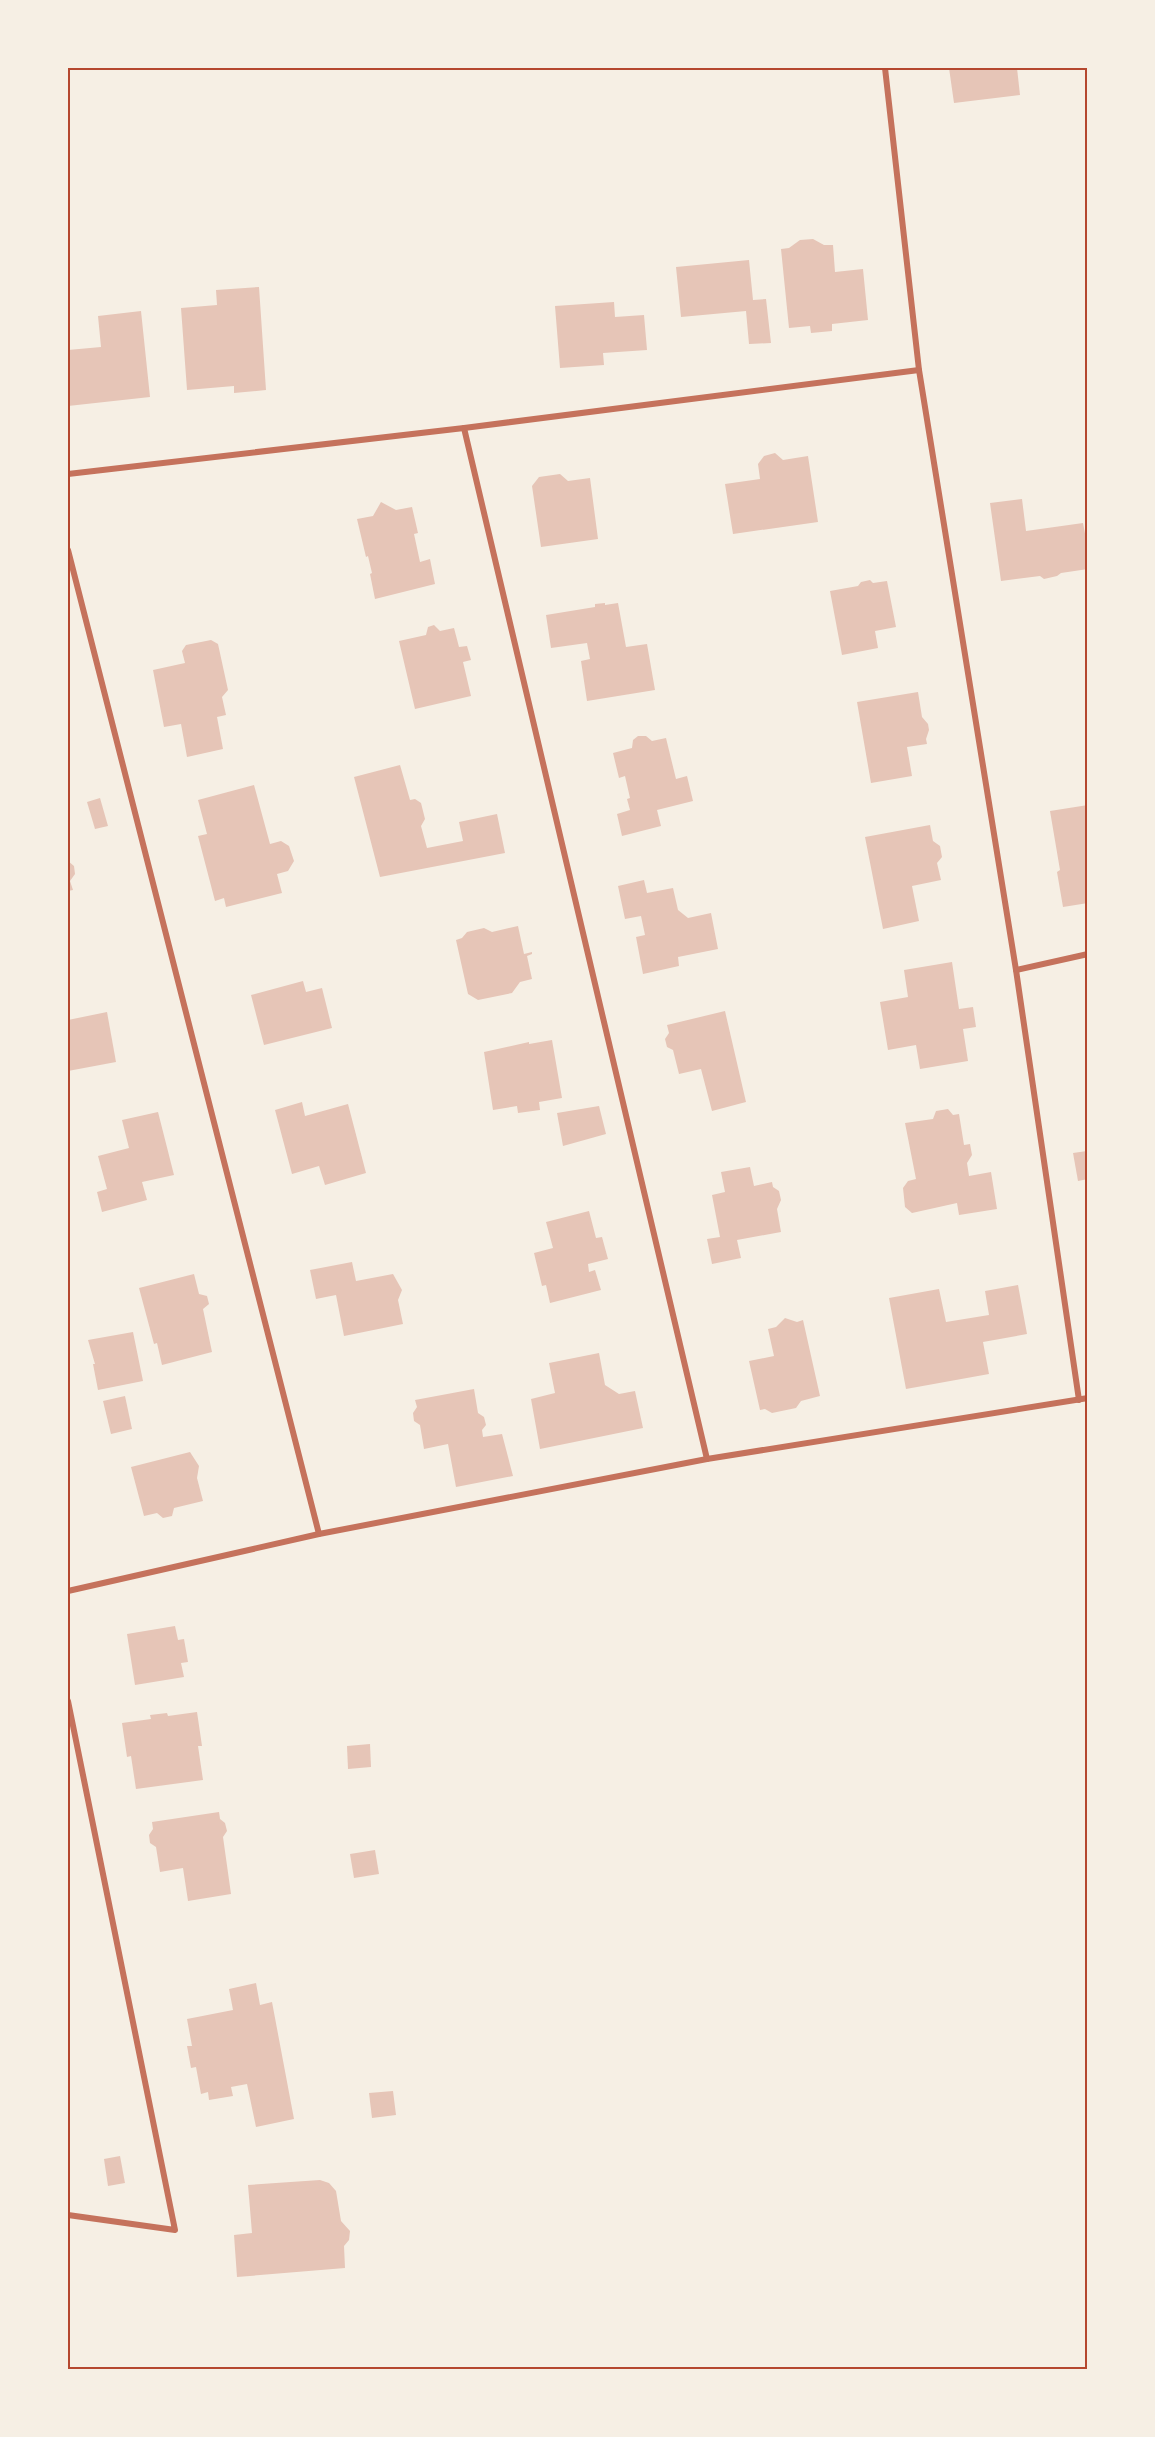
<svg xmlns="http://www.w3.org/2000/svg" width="1155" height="2437" viewBox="0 0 1155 2437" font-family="'Work Sans',sans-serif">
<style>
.building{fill:#e6c5b7}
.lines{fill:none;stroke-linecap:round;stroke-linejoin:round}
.minor{stroke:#c5725c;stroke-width:6}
.neatline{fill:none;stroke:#b5482f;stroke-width:2}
</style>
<rect width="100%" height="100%" fill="#f6efe4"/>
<g class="building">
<path d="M 949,68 L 1017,68 L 1020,95 L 954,103 Z"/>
<path d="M 813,239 L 824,245 L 833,245 L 835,272 L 863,269 L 868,320 L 832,324 L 832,331 L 811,333 L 810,326 L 789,328 L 781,249 L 789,248 L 800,240 Z"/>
<path d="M 749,260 L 753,300 L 766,299 L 771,343 L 749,344 L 746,311 L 681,317 L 676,267 Z"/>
<path d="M 259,287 L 266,390 L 234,393 L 234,386 L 187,390 L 181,308 L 217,305 L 216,290 Z"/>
<path d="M 614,302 L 615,317 L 644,315 L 647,350 L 603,353 L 604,365 L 560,368 L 555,306 Z"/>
<path d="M 141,311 L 150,397 L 68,406 L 68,350 L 101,347 L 98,316 Z"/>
<path d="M 775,453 L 783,460 L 808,456 L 818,522 L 733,534 L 725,484 L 760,479 L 758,464 L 764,456 Z"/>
<path d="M 560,474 L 568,481 L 590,478 L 598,539 L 541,547 L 532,486 L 539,477 Z"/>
<path d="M 1022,499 L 1026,531 L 1083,523 L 1088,549 L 1088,569 L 1061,573 L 1057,576 L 1044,579 L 1040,576 L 1001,581 L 990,503 Z"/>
<path d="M 381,502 L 396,510 L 412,507 L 418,533 L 414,534 L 420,562 L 430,559 L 435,584 L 375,599 L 370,574 L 372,573 L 368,556 L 366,557 L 357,519 L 373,516 Z"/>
<path d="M 870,580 L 873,583 L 887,581 L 896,627 L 875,631 L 878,648 L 842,655 L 830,591 L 858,586 L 861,582 Z"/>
<path d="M 605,603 L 605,605 L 618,603 L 626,647 L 647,644 L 655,690 L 587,701 L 581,661 L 590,659 L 587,643 L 551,648 L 546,615 L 595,607 L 595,604 Z"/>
<path d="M 434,625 L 440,631 L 454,628 L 459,647 L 467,646 L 471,660 L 463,662 L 471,696 L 415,709 L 399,641 L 426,635 L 428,627 Z"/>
<path d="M 211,640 L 218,644 L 228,690 L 222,697 L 226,715 L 217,717 L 223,749 L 187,757 L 181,724 L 164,727 L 153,670 L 185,663 L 182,651 L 186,645 Z"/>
<path d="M 918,692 L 922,717 L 928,724 L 929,730 L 926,739 L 927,744 L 907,747 L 912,776 L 871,783 L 857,702 Z"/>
<path d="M 638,736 L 646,736 L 652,741 L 666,738 L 676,779 L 687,776 L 693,801 L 657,810 L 661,826 L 622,836 L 617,814 L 630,810 L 627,799 L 630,798 L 625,776 L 619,778 L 613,753 L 632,748 L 633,740 Z"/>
<path d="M 400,765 L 410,800 L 415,799 L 421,803 L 425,819 L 421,826 L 427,848 L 463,841 L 459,822 L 497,814 L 505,853 L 380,877 L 354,777 Z"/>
<path d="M 254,785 L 270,844 L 281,841 L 289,846 L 294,861 L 288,871 L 277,874 L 282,893 L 226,907 L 224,898 L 215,901 L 198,836 L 207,834 L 198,800 Z"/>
<path d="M 100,798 L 108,826 L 95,829 L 87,802 Z"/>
<path d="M 1088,805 L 1088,903 L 1063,907 L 1057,872 L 1060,870 L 1050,811 Z"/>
<path d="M 930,825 L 933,841 L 940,846 L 942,857 L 937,863 L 941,880 L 912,886 L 919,921 L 883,929 L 865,837 Z"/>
<path d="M 68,861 L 74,866 L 75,874 L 70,881 L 73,890 L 68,891 Z"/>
<path d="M 644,880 L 647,893 L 673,888 L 678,910 L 688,918 L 711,913 L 718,949 L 678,957 L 679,966 L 643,974 L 636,937 L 645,935 L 641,916 L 625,919 L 618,886 Z"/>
<path d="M 518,926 L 524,954 L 532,952 L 532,954 L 527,956 L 532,979 L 520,982 L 512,993 L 478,1000 L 468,994 L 456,940 L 462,938 L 467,932 L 484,928 L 492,932 Z"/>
<path d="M 952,962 L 959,1009 L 973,1007 L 976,1027 L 963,1029 L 968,1061 L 920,1069 L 916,1045 L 888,1050 L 880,1002 L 908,997 L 904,970 Z"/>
<path d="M 303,981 L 306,992 L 322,988 L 332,1028 L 264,1045 L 251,995 Z"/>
<path d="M 725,1011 L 746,1102 L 712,1111 L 701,1069 L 679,1074 L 673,1050 L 667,1047 L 665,1039 L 669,1033 L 667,1025 Z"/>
<path d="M 107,1012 L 116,1062 L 68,1071 L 68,1020 Z"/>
<path d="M 552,1040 L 562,1098 L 539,1102 L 540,1110 L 518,1113 L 517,1106 L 493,1110 L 484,1052 L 529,1042 L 529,1044 Z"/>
<path d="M 302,1102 L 305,1116 L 348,1104 L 366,1173 L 325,1185 L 319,1166 L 292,1174 L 275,1110 Z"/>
<path d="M 599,1106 L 606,1134 L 563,1146 L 557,1113 Z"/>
<path d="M 948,1109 L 953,1115 L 959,1114 L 964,1145 L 970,1144 L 972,1155 L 967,1163 L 969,1176 L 991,1172 L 997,1209 L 959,1215 L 957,1203 L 912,1213 L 905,1207 L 903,1188 L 908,1181 L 916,1179 L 905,1123 L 933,1119 L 936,1111 Z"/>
<path d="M 158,1112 L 174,1175 L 142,1182 L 147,1200 L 102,1212 L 97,1192 L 107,1189 L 98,1156 L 129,1148 L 122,1120 Z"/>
<path d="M 1087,1151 L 1088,1179 L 1078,1181 L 1073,1153 Z"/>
<path d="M 750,1167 L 754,1186 L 772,1182 L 773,1187 L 779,1191 L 781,1200 L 777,1209 L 781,1232 L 737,1240 L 741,1258 L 712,1264 L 707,1239 L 720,1237 L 712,1195 L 725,1192 L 721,1172 Z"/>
<path d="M 589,1211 L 596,1238 L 602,1237 L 608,1259 L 588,1264 L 589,1272 L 595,1270 L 601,1290 L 550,1303 L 546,1285 L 542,1286 L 534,1253 L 553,1248 L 546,1222 Z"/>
<path d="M 352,1262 L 356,1281 L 393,1274 L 402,1290 L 398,1300 L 403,1324 L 344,1336 L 336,1295 L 316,1299 L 310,1270 Z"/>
<path d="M 194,1274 L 199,1294 L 207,1296 L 209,1304 L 203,1309 L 212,1352 L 162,1365 L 157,1343 L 154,1344 L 139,1288 Z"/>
<path d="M 1018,1285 L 1027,1334 L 983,1342 L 989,1374 L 906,1389 L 889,1298 L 939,1289 L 946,1322 L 989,1315 L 985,1291 Z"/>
<path d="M 785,1318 L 797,1322 L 803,1320 L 820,1396 L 801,1401 L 796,1408 L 772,1413 L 765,1409 L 760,1410 L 749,1361 L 774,1356 L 768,1329 L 776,1327 Z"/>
<path d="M 133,1332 L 143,1381 L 98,1390 L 93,1364 L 95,1364 L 88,1340 Z"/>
<path d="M 599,1353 L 605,1385 L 619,1394 L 635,1391 L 643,1428 L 540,1449 L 531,1399 L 555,1393 L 549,1363 Z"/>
<path d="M 474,1389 L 478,1413 L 484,1417 L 486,1425 L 482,1430 L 483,1437 L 502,1434 L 513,1476 L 456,1487 L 448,1444 L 424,1449 L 420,1425 L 414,1421 L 413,1413 L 417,1407 L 415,1400 Z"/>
<path d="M 125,1396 L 132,1429 L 111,1434 L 103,1401 Z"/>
<path d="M 190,1452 L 199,1466 L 197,1478 L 203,1501 L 174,1508 L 172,1516 L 163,1518 L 157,1513 L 144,1516 L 131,1467 Z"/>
<path d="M 175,1626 L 178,1640 L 184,1639 L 188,1662 L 181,1663 L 184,1677 L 135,1685 L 127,1634 Z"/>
<path d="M 197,1712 L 202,1746 L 198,1746 L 203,1780 L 136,1789 L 131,1756 L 127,1757 L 122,1723 L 151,1719 L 150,1715 L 167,1713 L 168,1716 Z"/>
<path d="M 370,1744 L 371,1767 L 348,1769 L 347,1746 Z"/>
<path d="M 219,1812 L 220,1819 L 225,1823 L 227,1831 L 223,1837 L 231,1894 L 188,1901 L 183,1868 L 160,1872 L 156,1847 L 150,1843 L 149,1835 L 153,1829 L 152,1822 Z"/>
<path d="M 375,1850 L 379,1874 L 354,1878 L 350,1854 Z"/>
<path d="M 256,1983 L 260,2005 L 272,2002 L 294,2119 L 256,2127 L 247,2084 L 231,2087 L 233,2096 L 209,2100 L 208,2092 L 201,2094 L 196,2067 L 191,2068 L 187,2046 L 192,2046 L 187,2019 L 233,2010 L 229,1989 Z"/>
<path d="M 393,2091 L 396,2115 L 372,2118 L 369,2093 Z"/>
<path d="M 120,2156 L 125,2183 L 108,2186 L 104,2159 Z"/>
<path d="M 320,2180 L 329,2183 L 336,2191 L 341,2221 L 350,2231 L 349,2240 L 344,2246 L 345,2268 L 237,2277 L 234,2235 L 252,2233 L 248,2185 Z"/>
</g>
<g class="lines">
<g class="minor">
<path d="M 885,68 L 919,370 L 1016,970 L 1079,1400"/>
<path d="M 464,428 L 707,1459"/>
<path d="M 68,474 L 464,428 L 919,370"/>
<path d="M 68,550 L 319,1534"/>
<path d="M 1016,970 L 1088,954"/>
<path d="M 68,1591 L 319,1534 L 707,1459 L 1088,1398"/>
<path d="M 68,1701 L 175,2230 L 68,2215"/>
</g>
</g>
<rect width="1155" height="2437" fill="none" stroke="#f6efe4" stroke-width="138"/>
<rect x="69" y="69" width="1017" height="2299" class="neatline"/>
</svg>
